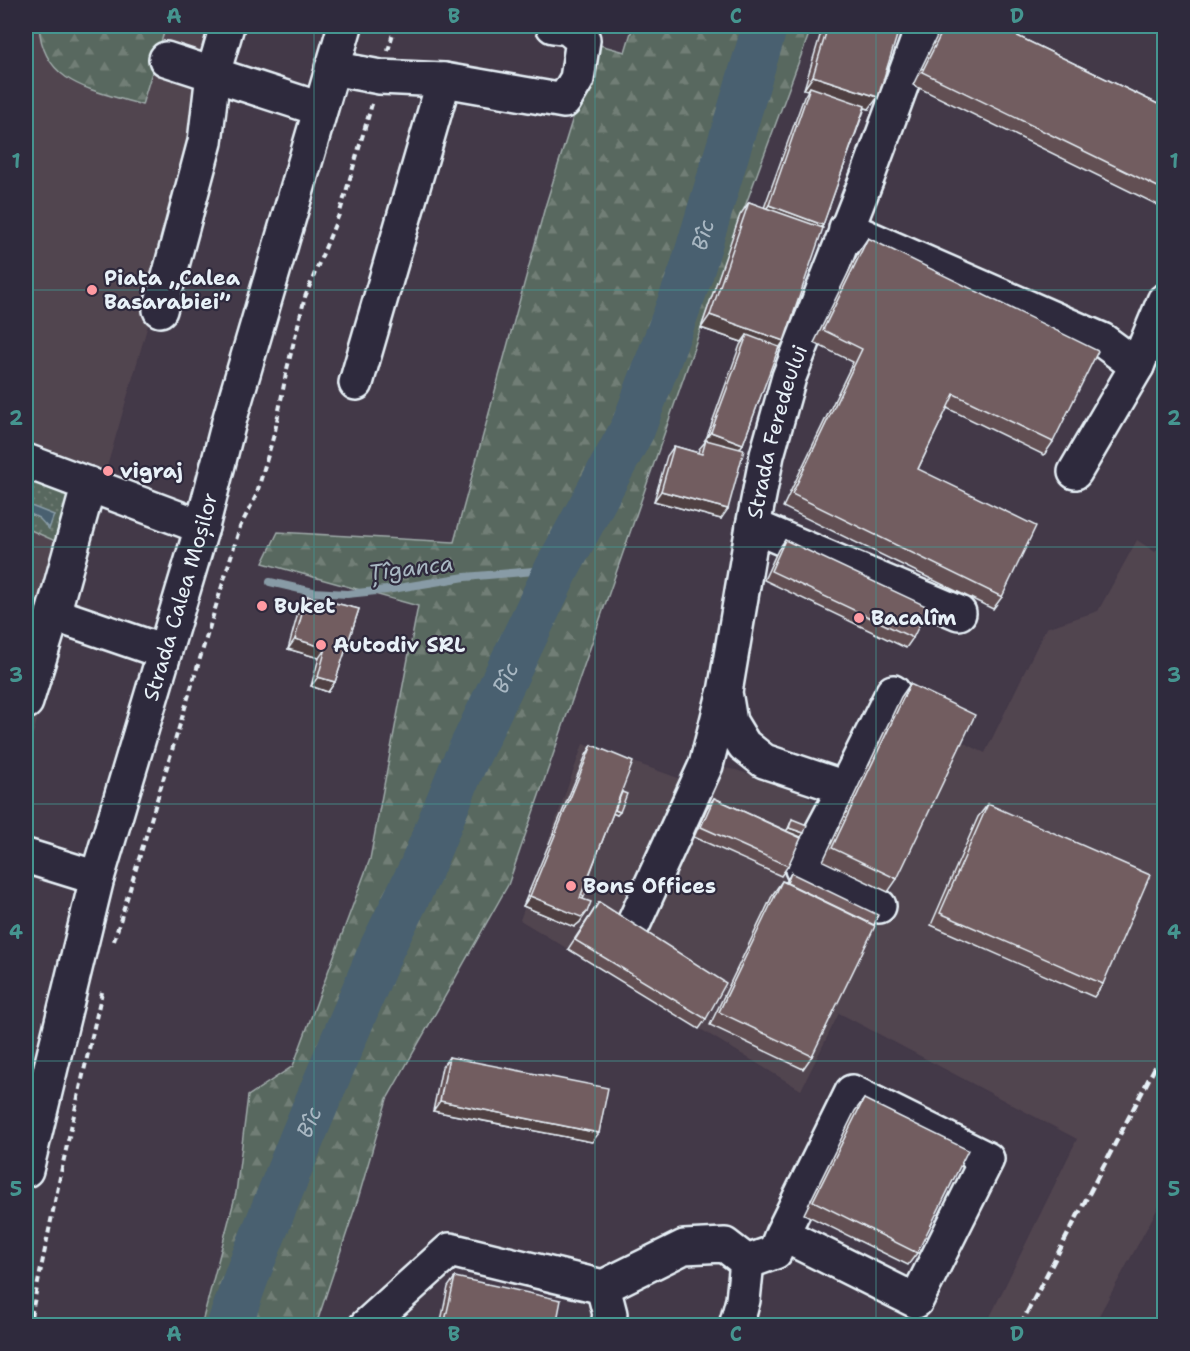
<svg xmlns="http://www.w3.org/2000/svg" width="1190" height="1351" viewBox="0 0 1190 1351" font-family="'Shantell Sans',sans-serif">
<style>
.built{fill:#51444f}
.grass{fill:url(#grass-dots);stroke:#a0acab;stroke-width:1.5}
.forest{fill:url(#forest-firs);stroke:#a0acab;stroke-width:1.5}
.water{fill:#486170;stroke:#889ba6;stroke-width:1.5}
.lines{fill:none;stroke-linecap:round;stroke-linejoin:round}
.stream{stroke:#889ba6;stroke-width:8}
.river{stroke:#486170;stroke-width:45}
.minor-casing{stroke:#e8f1f8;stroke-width:38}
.major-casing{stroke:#e8f1f8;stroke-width:38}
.path{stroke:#e8f1f8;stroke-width:4;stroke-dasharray:6 4.5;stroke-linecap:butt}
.minor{stroke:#2f2a3d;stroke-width:33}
.major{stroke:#2f2a3d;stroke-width:33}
.rail{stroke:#e8f1f8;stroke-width:4.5;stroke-dasharray:9 4.5;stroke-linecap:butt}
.wall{fill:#625053;stroke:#e8f1f8;stroke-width:1.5}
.shaded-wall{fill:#504143;stroke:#e8f1f8;stroke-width:1.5}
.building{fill:#725d60;stroke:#e8f1f8;stroke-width:1.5}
.grid{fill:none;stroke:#459590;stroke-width:1.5;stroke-opacity:0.55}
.poi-dot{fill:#ff9aa2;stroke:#2f2a3d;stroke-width:2}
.labels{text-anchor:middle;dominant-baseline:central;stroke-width:4.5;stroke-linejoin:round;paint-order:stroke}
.poi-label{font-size:21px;font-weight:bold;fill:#e8f1f8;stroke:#2f2a3d;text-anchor:start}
.street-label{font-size:21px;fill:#e8f1f8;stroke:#2f2a3d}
.water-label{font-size:22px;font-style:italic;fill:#a8b7c2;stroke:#2f2a3d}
.neatline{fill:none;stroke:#459590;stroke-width:2}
.grid-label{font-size:20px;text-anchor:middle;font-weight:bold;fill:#459590}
</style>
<defs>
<pattern id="grass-dots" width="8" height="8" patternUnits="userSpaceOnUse" patternTransform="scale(1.5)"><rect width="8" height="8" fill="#59685e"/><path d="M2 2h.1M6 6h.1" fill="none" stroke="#717e76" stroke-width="1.8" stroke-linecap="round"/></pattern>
<pattern id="forest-firs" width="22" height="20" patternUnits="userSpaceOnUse" patternTransform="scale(1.5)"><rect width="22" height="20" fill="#59685e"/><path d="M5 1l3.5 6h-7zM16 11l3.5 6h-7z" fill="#717e76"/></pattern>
</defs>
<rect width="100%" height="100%" fill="#433948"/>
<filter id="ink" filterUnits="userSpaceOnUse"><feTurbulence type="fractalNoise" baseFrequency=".0167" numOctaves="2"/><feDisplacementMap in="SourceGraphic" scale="12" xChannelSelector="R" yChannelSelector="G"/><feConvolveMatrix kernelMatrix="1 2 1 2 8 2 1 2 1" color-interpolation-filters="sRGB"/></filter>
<g filter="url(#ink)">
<g class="built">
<path d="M 26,26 L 39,26 L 40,38 L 143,104 L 166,26 L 234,26 L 105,474 L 26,760 Z"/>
<path d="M 1137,540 L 1155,552 L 1164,542 L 1164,1197 L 1097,1319 L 1096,1325 L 986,1325 L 1077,1139 L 839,1013 L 801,1090 L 520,920 L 583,744 L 681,779 L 690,761 L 706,765 L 736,770 L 797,790 L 818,804 L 784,879 L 879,918 L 962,742 L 985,753 L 1046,628 L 1098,611 Z"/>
</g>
<path class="grass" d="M 26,472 L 69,492 L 55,541 L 26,528 L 26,512 L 39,518 L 53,516 L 26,504 Z"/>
<g class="forest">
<path d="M 39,26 L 166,26 L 142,105 C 95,90 43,86 39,26 Z"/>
<path d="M 633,26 L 812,26 L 714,290 L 508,885 L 387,1099 L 358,1199 L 316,1325 L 201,1326 L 236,1193 L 248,1096 L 293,1066 L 370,859 L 418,606 L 263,563 L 278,532 L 454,542 L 545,207 L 596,44 L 625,52 Z"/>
</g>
<path class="water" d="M 26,504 L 54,515 L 49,529 L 39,518 L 26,512 Z"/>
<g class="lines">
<path class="stream" d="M 270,582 L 313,592 L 347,594 L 386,590 L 465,577 L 557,569"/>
<path class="river" id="s1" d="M 229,1326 L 247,1275 L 302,1138 L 382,948 L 421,869 L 462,768 L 557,569 L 633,428 L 691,273 L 765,26"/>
<g class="minor-casing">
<g id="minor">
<path d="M 166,59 L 320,109"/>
<path d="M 332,68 L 380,77 L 444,80 L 564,101 L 577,79 L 583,40 L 568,28 L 553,26"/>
<path d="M 846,228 L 1102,340 L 1137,366"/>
<path d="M 160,310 L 205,142 L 213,74 L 227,26"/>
<path d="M 356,383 L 444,80"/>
<path d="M 26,461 L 202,527"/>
<path d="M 1075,472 L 1137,366 L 1164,301"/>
<path d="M 753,526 L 959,613"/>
<path d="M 53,614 L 89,484"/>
<path d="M 26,702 L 53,614 L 164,652"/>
<path id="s2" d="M 845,788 L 764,761 L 744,745 L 730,722 L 725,692 L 753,526 L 767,455 L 789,377 L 869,173 L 923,26"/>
<path d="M 26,856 L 97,878"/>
<path d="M 879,906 L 802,869 L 845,788 L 893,692"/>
<path d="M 633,925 L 706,765 L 724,694"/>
<path d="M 747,1262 L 775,1252 L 782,1234 L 852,1092 L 987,1159 L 916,1301 L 782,1234"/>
<path d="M 603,1287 L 610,1314 L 608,1326"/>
<path d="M 366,1326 L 450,1250 L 603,1287 L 684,1247 L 725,1245 L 747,1262"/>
<path d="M 736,1326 L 743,1300 L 747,1262"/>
</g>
</g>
<g class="major-casing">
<g id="major">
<path id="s3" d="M 26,1170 L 97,878 L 202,527 L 230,418 L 345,26"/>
</g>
</g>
<g class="path">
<path d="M 388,51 L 395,26"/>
<path d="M 114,941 L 240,527 L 256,496 L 275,431 L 287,369 L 305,297 L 340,212 L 372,104"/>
<path d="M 29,1326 L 63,1163 L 102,992"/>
</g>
<use href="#minor" class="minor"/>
<use href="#major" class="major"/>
<path class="rail" d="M 1020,1326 L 1164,1050"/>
</g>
<g class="wall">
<path d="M 823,26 L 900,26 L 869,109 L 865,108 L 778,348 L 743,444 L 739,449 L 721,519 L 654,501 L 667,456 L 674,446 L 698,453 L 699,449 L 705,442 L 740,345 L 742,342 L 701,328 L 740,215 L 749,202 L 764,208 L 804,97 L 808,90 L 804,89 Z"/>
<path d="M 942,26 L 997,26 L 1164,107 L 1164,208 L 913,85 Z"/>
<path d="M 868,238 L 1053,442 L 1044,455 L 947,408 L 918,469 L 1002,597 L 993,609 L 783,507 L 853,362 L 814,343 L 859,251 Z"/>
<path d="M 785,540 L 913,638 L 906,648 L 764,580 L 778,550 Z"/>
<path d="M 307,596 L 359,609 L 335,682 L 328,692 L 311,686 L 319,658 L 288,649 L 300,606 Z"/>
<path d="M 910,684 L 897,879 L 888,892 L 823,861 L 901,697 Z"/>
<path d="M 592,745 L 622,792 L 617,815 L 613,813 L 589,876 L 583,899 L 580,922 L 574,927 L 523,906 L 586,755 Z"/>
<path d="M 714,798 L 787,831 L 792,819 L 801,837 L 789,832 L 788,866 L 781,876 L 694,837 L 707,808 Z"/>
<path d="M 988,804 L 1103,984 L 1094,997 L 931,925 L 978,817 Z"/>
<path d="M 791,873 L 812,1056 L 803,1069 L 710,1025 L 773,894 L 782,881 L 786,882 Z"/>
<path d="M 599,902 L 706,1019 L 699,1029 L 568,949 Z"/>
<path d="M 449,1057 L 592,1142 L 433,1111 L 442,1067 Z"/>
<path d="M 864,1099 L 917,1253 L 908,1265 L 804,1214 L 855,1111 Z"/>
<path d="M 455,1277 L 556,1326 L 440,1326 L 448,1287 Z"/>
</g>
<g class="shaded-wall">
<path d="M 813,76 L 878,97 L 869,109 L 809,91 L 810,87 L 808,90 L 804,89 Z"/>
<path d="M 769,205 L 823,225 L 816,235 L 762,215 Z"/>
<path d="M 710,315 L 784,341 L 775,354 L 747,335 L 742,342 L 701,328 Z"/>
<path d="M 711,432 L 743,444 L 736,454 L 706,440 L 704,441 Z"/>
<path d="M 661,491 L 728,509 L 721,519 L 654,501 Z"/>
<path d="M 295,639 L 326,648 L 319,658 L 288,649 Z"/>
<path d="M 318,677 L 335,682 L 328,692 L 311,686 Z"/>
<path d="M 612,809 L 620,812 L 617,815 L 610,812 Z"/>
<path d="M 789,828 L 804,833 L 801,837 L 786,831 Z"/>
<path d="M 530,896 L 587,912 L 580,922 L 574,927 L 523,906 Z"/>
<path d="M 440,1101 L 599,1133 L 592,1142 L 433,1111 Z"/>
</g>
<g class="building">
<path d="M 828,26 L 900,26 L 878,97 L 813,76 Z"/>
<path d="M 945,26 L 997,26 L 1164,107 L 1164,190 L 922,72 Z"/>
<path d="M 810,87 L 865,106 L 823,225 L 769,205 Z"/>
<path d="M 749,202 L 823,228 L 784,341 L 710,315 Z"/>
<path d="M 868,238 L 1098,351 L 1053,442 L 954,394 L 918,469 L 1036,526 L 1002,597 L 792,494 L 862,349 L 823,330 Z"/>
<path d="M 747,335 L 779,347 L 743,444 L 711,432 Z"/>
<path d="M 706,440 L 744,450 L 728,509 L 661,491 L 674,446 L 702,454 Z"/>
<path d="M 785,540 L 928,607 L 913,638 L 771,571 Z"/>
<path d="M 307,596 L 359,609 L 335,682 L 318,677 L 326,648 L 295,639 Z"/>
<path d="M 910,684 L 975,715 L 897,879 L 832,848 Z"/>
<path d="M 592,745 L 633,762 L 580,898 L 591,902 L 587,912 L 581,917 L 530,896 Z"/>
<path d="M 622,792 L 627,794 L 620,812 L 615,810 Z"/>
<path d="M 714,798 L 801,838 L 788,866 L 701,827 Z"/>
<path d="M 988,804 L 1150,875 L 1103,984 L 940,913 Z"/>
<path d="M 792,819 L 807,825 L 804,833 L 789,828 Z"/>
<path d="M 791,873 L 878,915 L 874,925 L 787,883 Z"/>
<path d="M 589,876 L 593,877 L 584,897 L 581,895 Z"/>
<path d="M 782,881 L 875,926 L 812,1056 L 719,1012 Z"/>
<path d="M 599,902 L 726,983 L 706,1019 L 575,940 Z"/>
<path d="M 449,1057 L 608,1088 L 599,1133 L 440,1101 Z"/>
<path d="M 864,1099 L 968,1150 L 917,1253 L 813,1201 Z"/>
<path d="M 455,1277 L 561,1300 L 556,1326 L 444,1325 Z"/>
</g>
</g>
<path class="grid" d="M 314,26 L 314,1326M 595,26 L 595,1326M 876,26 L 876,1326M 26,290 L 1164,290M 26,547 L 1164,547M 26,804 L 1164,804M 26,1061 L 1164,1061"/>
<g class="poi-dot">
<circle cx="92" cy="290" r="6"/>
<circle cx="108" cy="471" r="6"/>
<circle cx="262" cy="606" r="6"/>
<circle cx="859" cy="618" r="6"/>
<circle cx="321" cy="645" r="6"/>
<circle cx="571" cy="886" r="6"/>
</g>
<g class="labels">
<g class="poi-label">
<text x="104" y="278">Piața „Calea<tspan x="104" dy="24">Basarabiei”</tspan></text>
<text x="120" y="471">vigraj</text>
<text x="274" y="606">Buket</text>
<text x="871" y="618">Bacalîm</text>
<text x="333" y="645">Autodiv SRL</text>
<text x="583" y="886">Bons Offices</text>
</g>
<g class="street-label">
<text stroke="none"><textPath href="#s2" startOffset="434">Strada Feredeului</textPath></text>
<text stroke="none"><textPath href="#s3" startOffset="594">Strada Calea Moșilor</textPath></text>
</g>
<g class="water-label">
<text stroke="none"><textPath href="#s1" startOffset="1191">Bîc</textPath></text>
<text transform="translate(411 568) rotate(-7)">Țîganca</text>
<text stroke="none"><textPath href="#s1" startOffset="705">Bîc</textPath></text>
<text stroke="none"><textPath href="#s1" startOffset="219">Bîc</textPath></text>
</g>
</g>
<rect width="1190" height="1351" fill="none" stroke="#2f2a3d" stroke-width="66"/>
<rect x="33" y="33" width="1124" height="1285" class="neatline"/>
<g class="grid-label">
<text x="174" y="23">A</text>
<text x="454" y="23">B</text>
<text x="736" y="23">C</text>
<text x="1017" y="23">D</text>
<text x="16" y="168">1</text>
<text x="1174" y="168">1</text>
<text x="16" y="425">2</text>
<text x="1174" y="425">2</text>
<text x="16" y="682">3</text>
<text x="1174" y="682">3</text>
<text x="16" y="939">4</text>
<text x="1174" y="939">4</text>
<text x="16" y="1196">5</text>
<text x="1174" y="1196">5</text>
<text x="174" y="1341">A</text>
<text x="454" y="1341">B</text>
<text x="736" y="1341">C</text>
<text x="1017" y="1341">D</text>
</g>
</svg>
